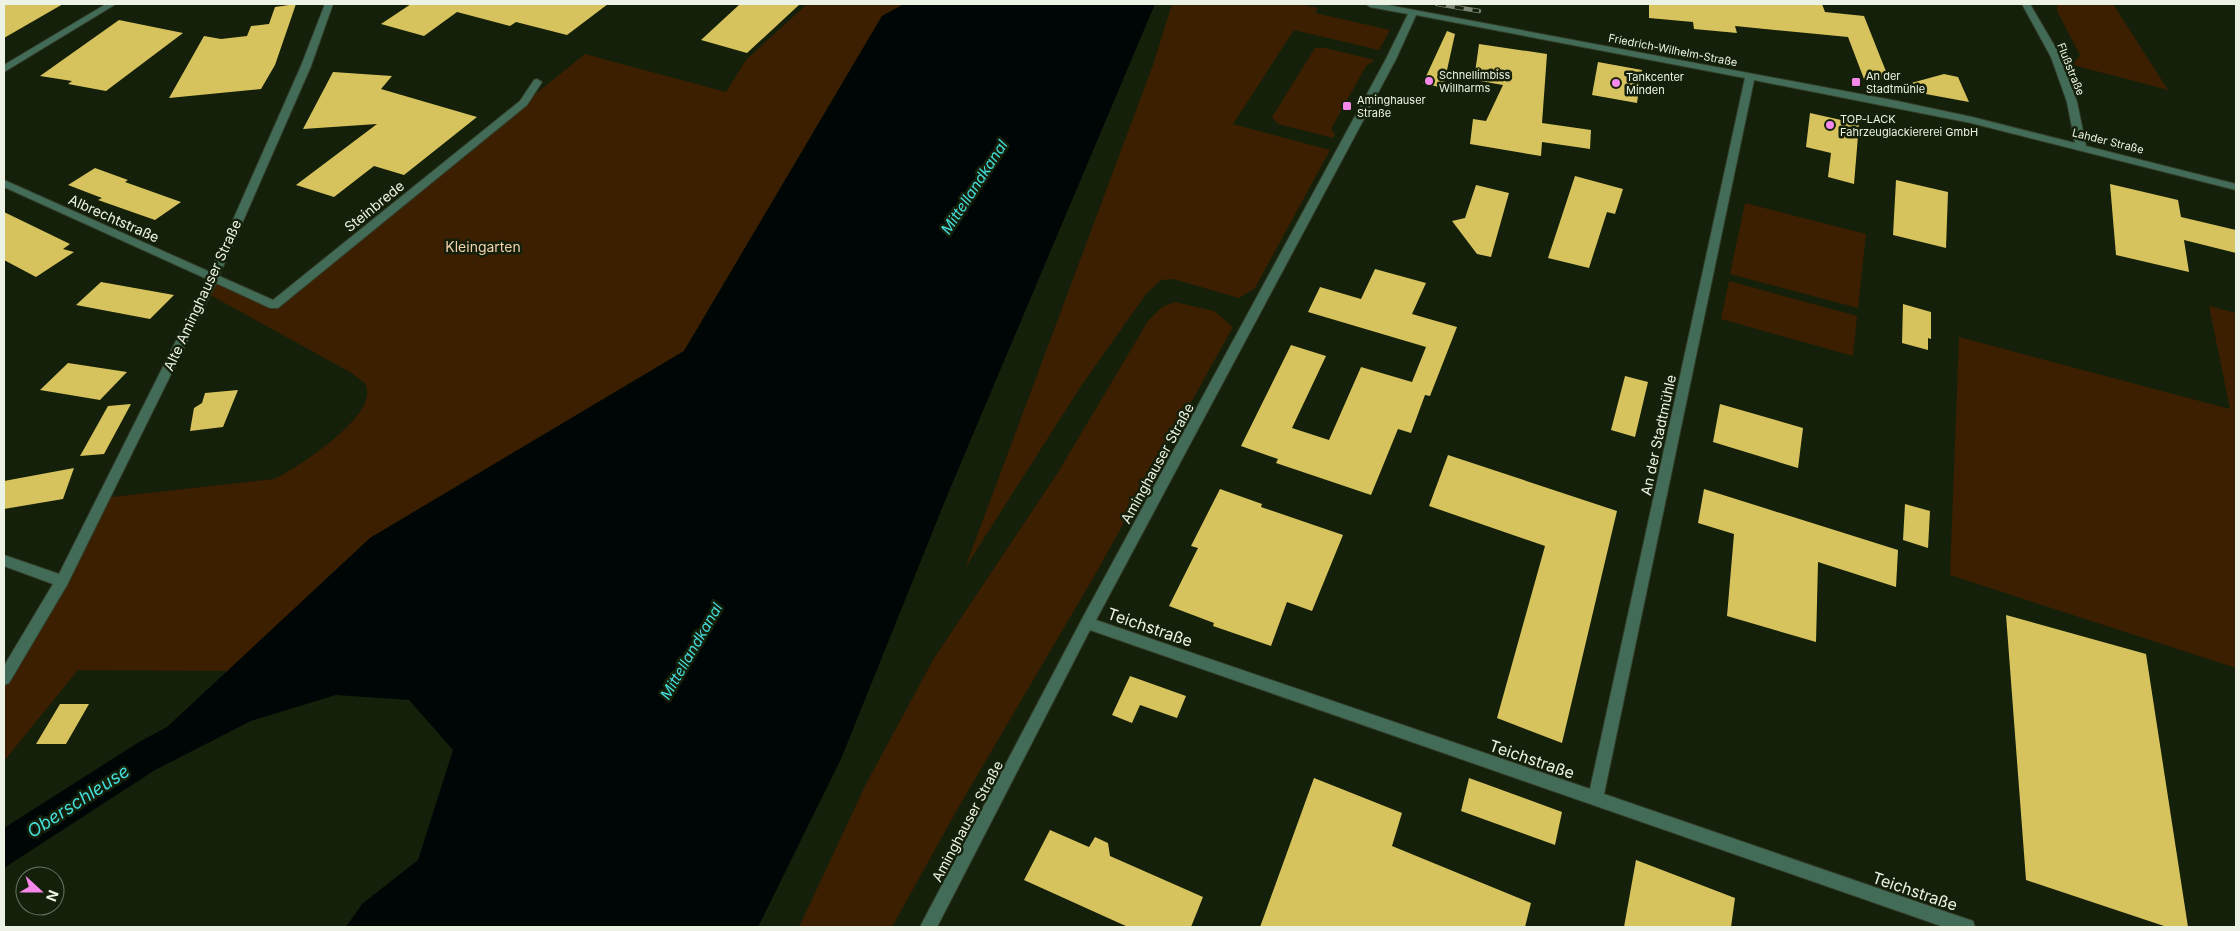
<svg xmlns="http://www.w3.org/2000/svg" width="2240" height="931" viewBox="0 0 2240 931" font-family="Inter,sans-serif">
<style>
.green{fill:#3b1f00}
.water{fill:#000606}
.building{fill:#d7c35d}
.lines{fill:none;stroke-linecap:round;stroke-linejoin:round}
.minor-casing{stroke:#333e29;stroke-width:2}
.minor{fill:#436c58;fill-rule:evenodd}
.rail-casing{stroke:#7b8472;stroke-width:4.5}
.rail{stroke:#15200a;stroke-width:3;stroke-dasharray:9;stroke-linecap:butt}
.poi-dot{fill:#f788eb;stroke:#15200a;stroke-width:2}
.labels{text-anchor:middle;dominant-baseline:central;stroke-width:5;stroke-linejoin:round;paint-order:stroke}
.far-street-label{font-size:11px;fill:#ecf3e5;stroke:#15200a}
.far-poi-label{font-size:11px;fill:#ecf3e5;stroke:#15200a;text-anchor:start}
.street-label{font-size:14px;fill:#ecf3e5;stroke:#15200a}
.park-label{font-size:14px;fill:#f4d0ad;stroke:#15200a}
.water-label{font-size:15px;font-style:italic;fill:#44dddb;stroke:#15200a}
.near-street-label{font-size:16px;fill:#ecf3e5;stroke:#15200a}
.near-water-label{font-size:18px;font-style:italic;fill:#44dddb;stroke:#15200a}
</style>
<rect width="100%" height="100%" fill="#15200a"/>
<g class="green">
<path d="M 807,4 L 904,4 L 882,16 L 684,351 L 370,538 L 228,671 L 78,670 L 4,761 L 4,679 L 62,581 L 103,498 L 274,479 C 297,469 365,422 367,396 C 368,392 366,388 366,384 L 350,372 L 199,289 L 213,277 L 274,304 L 585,54 L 726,92 L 746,60 Z"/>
<path d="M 1172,4 L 1298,4 L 1318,8 L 1315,13 L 1390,30 L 1379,50 L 1294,30 L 1233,124 L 1330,150 L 1255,288 L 1239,298 L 1173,279 L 1161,280 L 1146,294 L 1081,386 L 965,568 L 1153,65 Z"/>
<path d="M 2057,4 L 2113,4 L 2168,90 L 2073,65 L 2080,55 L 2057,11 Z"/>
<path d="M 1315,48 L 1325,48 L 1375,60 L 1366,66 L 1331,129 L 1335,134 L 1333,138 L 1278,124 L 1272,117 Z"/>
<path d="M 1745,203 L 1866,234 L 1858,308 L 1730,274 Z"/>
<path d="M 1729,281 L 1857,316 L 1853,356 L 1721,319 Z"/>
<path d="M 1175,302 L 1214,311 L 1233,327 L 1096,573 L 958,808 L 892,927 L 799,927 L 866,784 L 933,660 L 1057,474 L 1148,321 L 1162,307 Z"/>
<path d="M 2209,306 L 2236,313 L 2236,668 L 1950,575 L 1959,337 L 2230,409 Z"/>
</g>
<path class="water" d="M 904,4 L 1155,4 L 947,496 L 841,759 L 758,927 L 346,927 L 362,904 L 418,860 L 453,750 L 409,700 L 336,695 L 251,721 L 155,770 L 4,868 L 4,828 L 139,742 L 167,727 L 370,538 L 684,351 L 882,16 Z"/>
<g class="building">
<path d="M 4,4 L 63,4 L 4,38 Z"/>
<path d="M 296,4 L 275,65 L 261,89 L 169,98 L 204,36 L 221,39 L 247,36 L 251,26 L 269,24 L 275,7 Z"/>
<path d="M 411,4 L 608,4 L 567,35 L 516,22 L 510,26 L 457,12 L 424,36 L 381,24 Z"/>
<path d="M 740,4 L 800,4 L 747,53 L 701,40 Z"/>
<path d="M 1649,4 L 1822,4 L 1825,12 L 1864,16 L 1889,79 L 1864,79 L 1848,37 L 1735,26 L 1737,33 L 1694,29 L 1693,22 L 1649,18 Z"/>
<path d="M 119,20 L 183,33 L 106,91 L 68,84 L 72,81 L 40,76 Z"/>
<path d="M 1447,31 L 1455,34 L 1443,88 L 1423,83 Z"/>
<path d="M 1479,44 L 1547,54 L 1542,123 L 1591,130 L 1590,149 L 1542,142 L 1541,156 L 1470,144 L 1473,119 L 1486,121 L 1503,85 L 1474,80 Z"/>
<path d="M 1598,62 L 1642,70 L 1637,103 L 1592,95 Z"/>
<path d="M 333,72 L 392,76 L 381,89 L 477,117 L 404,175 L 374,166 L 334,197 L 296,185 L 377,124 L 303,129 Z"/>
<path d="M 1944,74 L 1958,77 L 1969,102 L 1893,88 Z"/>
<path d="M 1810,113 L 1859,124 L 1854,184 L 1828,177 L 1831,153 L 1806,147 Z"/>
<path d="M 95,168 L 128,180 L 125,182 L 181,202 L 155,220 L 98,200 L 102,198 L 68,185 Z"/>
<path d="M 1575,176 L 1623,189 L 1615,214 L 1607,212 L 1589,268 L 1548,258 Z"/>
<path d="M 1896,180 L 1948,192 L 1946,248 L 1893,235 Z"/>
<path d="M 2110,184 L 2178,200 L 2181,217 L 2236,230 L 2236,253 L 2184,240 L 2189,272 L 2116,255 Z"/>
<path d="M 1476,185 L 1509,193 L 1491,257 L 1477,254 L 1452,221 L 1465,218 Z"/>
<path d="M 4,212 L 70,244 L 63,249 L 74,252 L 36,277 L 4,260 Z"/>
<path d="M 1375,269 L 1426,283 L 1412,314 L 1457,327 L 1430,396 L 1425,395 L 1411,433 L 1398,429 L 1371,495 L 1276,463 L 1278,459 L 1241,446 L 1291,345 L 1326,356 L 1292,428 L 1329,440 L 1361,367 L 1412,382 L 1426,347 L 1308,312 L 1320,287 L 1361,299 Z"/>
<path d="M 101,282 L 174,295 L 150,319 L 76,305 Z"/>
<path d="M 1903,304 L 1931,312 L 1931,339 L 1928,338 L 1928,350 L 1902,343 Z"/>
<path d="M 68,363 L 127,372 L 100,400 L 40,390 Z"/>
<path d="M 1625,376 L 1648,382 L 1635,437 L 1611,430 Z"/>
<path d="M 238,390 L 223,427 L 190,431 L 194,408 L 202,403 L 205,393 Z"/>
<path d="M 131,404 L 104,454 L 80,456 L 108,406 Z"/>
<path d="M 1720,404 L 1803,428 L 1798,468 L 1713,442 Z"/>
<path d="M 1448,455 L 1617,511 L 1562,743 L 1497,718 L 1545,546 L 1429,506 Z"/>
<path d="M 74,468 L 63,499 L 4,509 L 4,481 Z"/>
<path d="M 1220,489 L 1262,504 L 1261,507 L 1343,535 L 1312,611 L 1287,602 L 1271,646 L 1213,626 L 1214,623 L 1169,606 L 1198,548 L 1191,546 Z"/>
<path d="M 1704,489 L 1898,550 L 1896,587 L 1818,562 L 1816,642 L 1727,616 L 1734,534 L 1698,523 Z"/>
<path d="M 1905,504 L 1930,511 L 1928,548 L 1903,540 Z"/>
<path d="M 2006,615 L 2146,654 L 2188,927 L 2167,927 L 2026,880 Z"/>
<path d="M 1130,676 L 1186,696 L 1177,718 L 1140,705 L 1132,723 L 1112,715 Z"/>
<path d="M 60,704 L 89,704 L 66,744 L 36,744 Z"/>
<path d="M 1314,778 L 1402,813 L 1392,846 L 1531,903 L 1525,927 L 1260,927 Z"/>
<path d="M 1469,778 L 1562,812 L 1555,845 L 1461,811 Z"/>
<path d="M 1050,830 L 1089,847 L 1095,837 L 1108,843 L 1110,856 L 1203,897 L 1191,927 L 1128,927 L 1024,880 Z"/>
<path d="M 1636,860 L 1735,898 L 1731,927 L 1624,927 Z"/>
</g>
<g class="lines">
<g class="minor-casing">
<g id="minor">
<path d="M 106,4 L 116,4 L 4,72 L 4,65 Z"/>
<path d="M 325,4 L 333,4 L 311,66 L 219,276 L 273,300 L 520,101 L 534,80 L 537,79 L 542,82 L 527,105 L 278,308 L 270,308 L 216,283 L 67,585 L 9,683 L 4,685 L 4,666 L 53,584 L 4,566 L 4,555 L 59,574 L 207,279 L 4,187 L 4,180 L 210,272 L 301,66 Z"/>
<path d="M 1366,4 L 1382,4 L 1897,101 L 1972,117 L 2075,143 L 2067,102 L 2051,57 L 2022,4 L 2030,4 L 2061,57 L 2077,102 L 2086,146 L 2236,184 L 2236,190 L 1971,123 L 1754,80 L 1604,794 L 1967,919 L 1973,921 L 1975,927 L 1944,927 L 1090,630 L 937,927 L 920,927 L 1082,619 L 1386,59 L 1408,14 L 1370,7 ZM 1416,15 L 1745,78 L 1590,789 L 1096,620 L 1396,59 Z"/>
</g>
</g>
<use href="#minor" class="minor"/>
<g class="rail-casing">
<path id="rail" d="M 1437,4 L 1479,11"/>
</g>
<use href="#rail" class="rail"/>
</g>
<g class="poi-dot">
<circle cx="1429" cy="81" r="5"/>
<rect x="1851" y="77" width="10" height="10" rx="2.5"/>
<circle cx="1616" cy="83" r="5"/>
<rect x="1342" y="101" width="10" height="10" rx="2.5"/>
<circle cx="1830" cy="125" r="5"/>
</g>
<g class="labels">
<g class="far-street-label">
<text transform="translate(1673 50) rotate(11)">Friedrich-Wilhelm-Straße</text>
<text transform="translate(2071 69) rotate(68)">Flußstraße</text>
<text transform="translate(2108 141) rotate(14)">Lahder Straße</text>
</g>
<g class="far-poi-label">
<text x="1439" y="75">Schnellimbiss<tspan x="1439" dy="13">Willharms</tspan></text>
<text x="1866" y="76">An der<tspan x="1866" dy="13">Stadtmühle</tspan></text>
<text x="1626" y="77">Tankcenter<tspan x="1626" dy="13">Minden</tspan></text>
<text x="1357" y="100">Aminghauser<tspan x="1357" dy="13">Straße</tspan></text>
<text x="1840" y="119">TOP-LACK<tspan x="1840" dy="13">Fahrzeuglackiererei GmbH</tspan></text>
</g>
<g class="street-label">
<text transform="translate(374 206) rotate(-39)">Steinbrede</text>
<text transform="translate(114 218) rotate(24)">Albrechtstraße</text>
<text transform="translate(202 295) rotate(-65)">Alte Aminghauser Straße</text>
<text transform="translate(1658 435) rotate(-78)">An der Stadtmühle</text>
<text transform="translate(1157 463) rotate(-61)">Aminghauser Straße</text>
<text transform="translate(967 821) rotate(-62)">Aminghauser Straße</text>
</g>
<g class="park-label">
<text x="483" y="246">Kleingarten</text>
</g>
<g class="water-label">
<text transform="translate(974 187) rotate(-57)">Mittellandkanal</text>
<text transform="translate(691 651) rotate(-60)">Mittellandkanal</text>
</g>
<g class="near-street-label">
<text transform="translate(1150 627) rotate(19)">Teichstraße</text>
<text transform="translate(1532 759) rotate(19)">Teichstraße</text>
<text transform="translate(1915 891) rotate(19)">Teichstraße</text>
</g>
<g class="near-water-label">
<text transform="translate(78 801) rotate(-33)">Oberschleuse</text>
</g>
</g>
<rect width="2240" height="931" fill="none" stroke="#ecf3e5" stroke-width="10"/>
<g transform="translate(40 891) rotate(111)"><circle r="24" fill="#15200a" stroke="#6b7462"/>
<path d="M0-4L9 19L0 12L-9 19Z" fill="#f788eb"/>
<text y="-8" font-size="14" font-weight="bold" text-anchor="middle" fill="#ecf3e5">N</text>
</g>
</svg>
